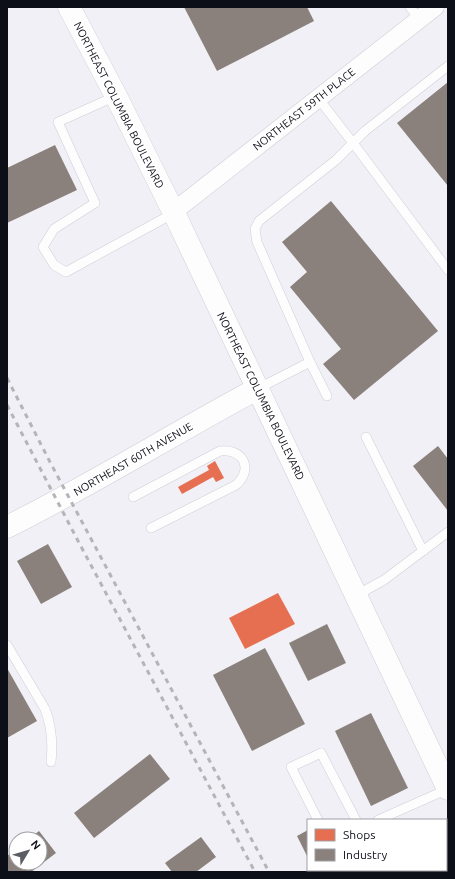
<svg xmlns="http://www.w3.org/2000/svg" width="455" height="879" viewBox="0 0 455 879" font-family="Ubuntu,sans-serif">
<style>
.shops{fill:#e76f51}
.industry{fill:#8a817c}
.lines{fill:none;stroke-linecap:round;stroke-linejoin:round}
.lane-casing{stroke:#ceced6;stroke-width:10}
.street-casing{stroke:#ceced6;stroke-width:19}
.secondary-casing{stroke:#ceced6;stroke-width:23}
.primary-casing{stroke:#ceced6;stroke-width:23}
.lane{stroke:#fdfdfe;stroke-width:9}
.street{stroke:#fdfdfe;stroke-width:18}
.secondary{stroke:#fdfdfe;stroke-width:22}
.primary{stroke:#fdfdfe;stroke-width:22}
.rail{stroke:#b5b5b7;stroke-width:3;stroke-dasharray:5 5;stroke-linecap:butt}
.labels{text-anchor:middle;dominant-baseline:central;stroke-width:4;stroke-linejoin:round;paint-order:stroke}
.street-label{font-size:11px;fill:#0d0f18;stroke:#fff}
</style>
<rect width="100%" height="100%" fill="#f0f0f6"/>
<g class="shops">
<path d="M 215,461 L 224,478 L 216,482 L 213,477 L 182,494 L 178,487 L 209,470 L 207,466 Z"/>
<path d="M 278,593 L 295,624 L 245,649 L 229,618 Z"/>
</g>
<g class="industry">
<path d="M 184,7 L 307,7 L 314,21 L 217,71 Z"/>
<path d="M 448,82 L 448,186 L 397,123 Z"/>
<path d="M 55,145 L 77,190 L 7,223 L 7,168 Z"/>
<path d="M 331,201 L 438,331 L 354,400 L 323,364 L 341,349 L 290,287 L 307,272 L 282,242 Z"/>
<path d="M 438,446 L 448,459 L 448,511 L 413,466 Z"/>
<path d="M 48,544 L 72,587 L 41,604 L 17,561 Z"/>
<path d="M 327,624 L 346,663 L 308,681 L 289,643 Z"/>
<path d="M 265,648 L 305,724 L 252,751 L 213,675 Z"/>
<path d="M 7,668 L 37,721 L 7,738 Z"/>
<path d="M 371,713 L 408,788 L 371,806 L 335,731 Z"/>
<path d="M 150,754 L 170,779 L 94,838 L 74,813 Z"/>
<path d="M 308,830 L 308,858 L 297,836 Z"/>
<path d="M 39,831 L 56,853 L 31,872 L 8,872 L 7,856 L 16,849 L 16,863 L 40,863 L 40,839 L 29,839 Z"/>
<path d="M 201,837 L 216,857 L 196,872 L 172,872 L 165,863 Z"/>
<path d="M 314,870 L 354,870 L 355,872 L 315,872 Z"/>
</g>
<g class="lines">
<g class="lane-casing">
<g id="lane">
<path d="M 410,7 L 419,19"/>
<path d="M 448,66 L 365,131 L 353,143 L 448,270"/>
<path d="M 116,96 L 58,122 L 95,203 L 54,229 L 43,247 L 54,265 L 66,272 L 174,213"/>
<path d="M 318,98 L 353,143 L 336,160 L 259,221 L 255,229 L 257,242 L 310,362 L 327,396"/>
<path d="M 257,389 L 310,362"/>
<path d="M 366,437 L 423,551"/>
<path d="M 133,497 L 220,451 C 243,448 254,469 236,485 L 151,528"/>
<path d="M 355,596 L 384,580 L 448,532"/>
<path d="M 7,645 L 45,709 C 52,727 53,743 51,762"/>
<path d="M 318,820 L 291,767 L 321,753 L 356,820"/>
<path d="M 378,820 L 448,789"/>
</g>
</g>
<g class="street-casing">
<path id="street" d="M 173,212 L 435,7"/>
</g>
<g class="secondary-casing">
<path id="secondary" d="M 7,527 C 93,484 173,434 257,389"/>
</g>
<g class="primary-casing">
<path id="primary" d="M 69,7 L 116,96 L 174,213 L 448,789"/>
</g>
<use href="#lane" class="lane"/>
<use href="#street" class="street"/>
<use href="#secondary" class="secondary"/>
<use href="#primary" class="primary"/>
<g class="rail">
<path d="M 7,378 L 50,462 L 269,872"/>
<path d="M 7,405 L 77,539 L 255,872"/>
</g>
</g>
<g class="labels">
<g class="street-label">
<text transform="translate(119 105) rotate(63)">NORTHEAST COLUMBIA BOULEVARD</text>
<text transform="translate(304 109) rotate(-38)">NORTHEAST 59TH PLACE</text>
<text transform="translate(261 396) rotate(64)">NORTHEAST COLUMBIA BOULEVARD</text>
<text transform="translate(133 459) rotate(-30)">NORTHEAST 60TH AVENUE</text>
</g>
</g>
<rect width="455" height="879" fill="none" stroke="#0d0f18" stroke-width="16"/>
<rect x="307" y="819" width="140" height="52" fill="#ffffff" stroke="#9e9fa3"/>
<rect x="315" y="829" width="20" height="12" fill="#e76f51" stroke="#9e9fa3"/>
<text x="343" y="839" font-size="12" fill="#0d0f18">Shops</text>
<rect x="315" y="849" width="20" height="12" fill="#8a817c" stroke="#9e9fa3"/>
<text x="343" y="859" font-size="12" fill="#0d0f18">Industry</text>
<g transform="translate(28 851) rotate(52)"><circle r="19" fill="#ffffff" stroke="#9e9fa3"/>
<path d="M0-3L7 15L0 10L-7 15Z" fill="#5c5e66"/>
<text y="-6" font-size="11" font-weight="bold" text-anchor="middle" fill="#0d0f18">N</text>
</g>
</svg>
